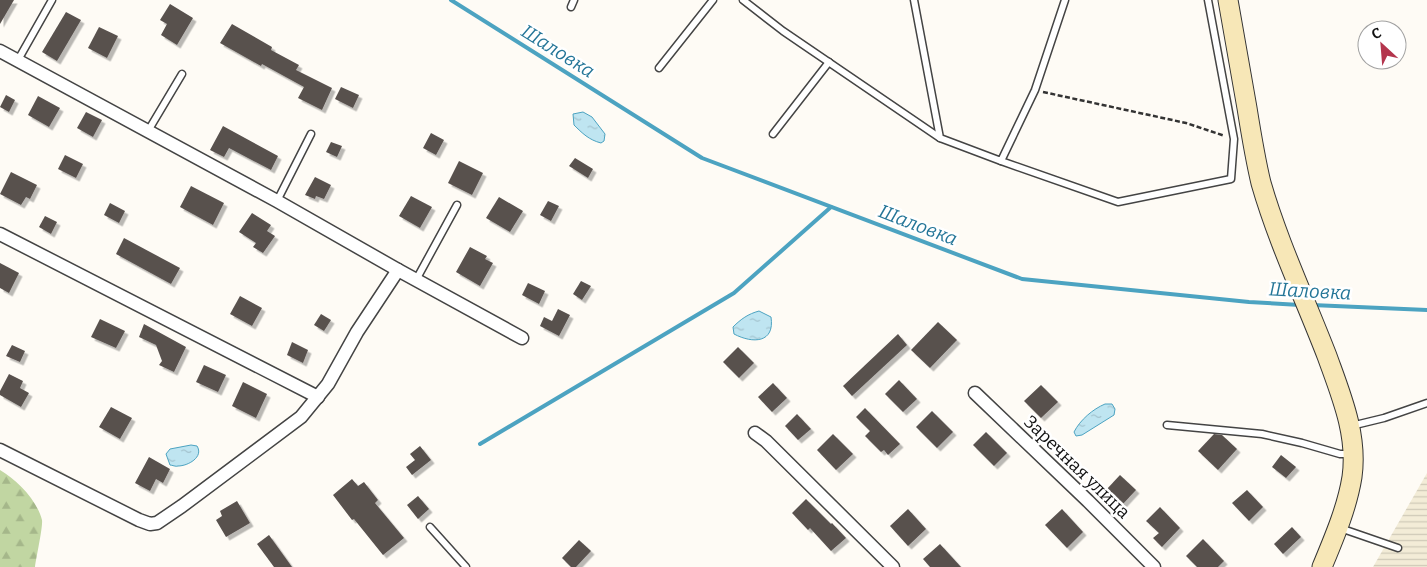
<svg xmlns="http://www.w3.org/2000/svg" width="1427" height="567" viewBox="0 0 1427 567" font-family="Bitter,serif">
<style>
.farmland{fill:url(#farmland-rules)}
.forest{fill:url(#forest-firs)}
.water{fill:url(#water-ripples);stroke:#4ca3c1}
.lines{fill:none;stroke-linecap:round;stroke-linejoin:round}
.stream{stroke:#4ca3c1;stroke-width:4}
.building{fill:#58514e;filter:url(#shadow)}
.lane-casing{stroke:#444;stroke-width:9}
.street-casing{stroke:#444;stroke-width:15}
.secondary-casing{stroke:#333;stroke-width:21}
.path{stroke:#333;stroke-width:2.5;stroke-dasharray:5 2.5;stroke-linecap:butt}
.lane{stroke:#fff;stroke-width:6}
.street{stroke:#fff;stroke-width:12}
.secondary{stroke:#f7e7b7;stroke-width:19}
.labels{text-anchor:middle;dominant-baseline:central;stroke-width:5;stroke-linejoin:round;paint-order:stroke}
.street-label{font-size:18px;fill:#111;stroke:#fff}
.water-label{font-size:19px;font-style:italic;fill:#257698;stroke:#fff}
</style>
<defs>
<pattern id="farmland-rules" width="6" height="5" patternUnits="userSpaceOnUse" patternTransform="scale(1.25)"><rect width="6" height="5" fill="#f3ecd7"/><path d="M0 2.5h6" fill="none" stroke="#cfc9b8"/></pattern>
<pattern id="forest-firs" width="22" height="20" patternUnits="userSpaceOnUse" patternTransform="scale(1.25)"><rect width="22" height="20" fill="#c1d6a2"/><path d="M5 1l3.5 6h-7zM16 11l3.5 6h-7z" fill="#a5b78a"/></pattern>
<pattern id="water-ripples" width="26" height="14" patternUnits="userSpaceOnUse" patternTransform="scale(1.25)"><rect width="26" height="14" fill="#bfe5f1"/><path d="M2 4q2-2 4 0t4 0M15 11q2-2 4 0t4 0" fill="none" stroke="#a3c3ce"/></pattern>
<filter id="shadow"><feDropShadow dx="3.5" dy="3.5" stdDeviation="0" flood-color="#0004"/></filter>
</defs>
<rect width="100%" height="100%" fill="#fefbf5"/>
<path class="farmland" d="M 1427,473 L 1427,567 L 1373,567 Z"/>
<path class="forest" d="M 0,470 C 17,480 37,500 42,520 C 43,527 36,558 35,567 L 0,567 Z"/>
<g class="water">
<path d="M 583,112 L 592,117 L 605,134 L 604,141 L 601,143 C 589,140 582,133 574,125 L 573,114 Z"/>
<path d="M 759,311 L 771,317 C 775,343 753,344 734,334 L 733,327 C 741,319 748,314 759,311 Z"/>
<path d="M 1105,404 L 1112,404 L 1115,409 L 1114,415 L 1082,435 L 1076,436 L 1074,432 C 1080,420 1093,409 1105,404 Z"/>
<path d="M 191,445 L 197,446 C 204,457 188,466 178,466 C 176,467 172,465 170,465 L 166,454 L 170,449 Z"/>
</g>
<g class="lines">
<g class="stream">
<path d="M 451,0 L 702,158 L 1022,279 L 1249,302 L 1300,305"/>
<path d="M 1312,305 L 1427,310"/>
<path d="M 480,444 L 734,293 L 831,207"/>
</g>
</g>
<g class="building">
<path d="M 0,0 L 14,0 L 0,24 Z"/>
<path d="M 170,4 L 193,18 L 177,45 L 161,35 L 167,24 L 160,20 Z"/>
<path d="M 66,12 L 81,20 L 57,61 L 42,52 Z"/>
<path d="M 232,24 L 272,47 L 271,50 L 299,65 L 296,70 L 332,88 L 322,110 L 298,98 L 304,87 L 262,64 L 261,66 L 220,43 Z"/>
<path d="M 99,27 L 118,36 L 107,58 L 88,48 Z"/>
<path d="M 341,87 L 359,95 L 353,108 L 335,99 Z"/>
<path d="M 6,95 L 15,100 L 9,112 L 0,107 Z"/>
<path d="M 38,96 L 60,108 L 49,127 L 28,115 Z"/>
<path d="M 86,112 L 102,120 L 93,137 L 77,128 Z"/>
<path d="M 223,126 L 278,156 L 271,170 L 229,148 L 224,157 L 210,150 Z"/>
<path d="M 431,133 L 444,140 L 436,155 L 423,148 Z"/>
<path d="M 331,142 L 342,146 L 337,157 L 326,152 Z"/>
<path d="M 65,155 L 83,164 L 76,178 L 58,169 Z"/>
<path d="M 575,158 L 593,169 L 588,178 L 569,166 Z"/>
<path d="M 459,161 L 483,173 L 472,195 L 448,183 Z"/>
<path d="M 11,172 L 37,185 L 30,199 L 26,197 L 21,205 L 0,194 Z"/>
<path d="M 315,177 L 331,185 L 324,199 L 316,196 L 315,199 L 305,195 Z"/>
<path d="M 191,186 L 224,203 L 213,225 L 180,207 Z"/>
<path d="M 411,196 L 432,207 L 420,228 L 399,216 Z"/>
<path d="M 499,197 L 523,211 L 510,232 L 486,218 Z"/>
<path d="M 548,201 L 559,206 L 551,221 L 540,215 Z"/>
<path d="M 110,203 L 125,211 L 119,223 L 104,215 Z"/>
<path d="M 252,213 L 271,225 L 267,231 L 275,236 L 263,253 L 253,247 L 256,243 L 239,232 Z"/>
<path d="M 45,216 L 57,222 L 51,234 L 39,227 Z"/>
<path d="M 124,238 L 180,268 L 171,284 L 116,254 Z"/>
<path d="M 470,247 L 487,256 L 485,259 L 493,263 L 480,286 L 456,272 Z"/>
<path d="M 0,263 L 19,273 L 9,293 L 0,288 Z"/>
<path d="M 581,281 L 591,286 L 582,300 L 573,294 Z"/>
<path d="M 528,283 L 545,291 L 539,304 L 522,295 Z"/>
<path d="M 240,296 L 262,308 L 252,326 L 230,314 Z"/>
<path d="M 558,309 L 570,315 L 559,336 L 540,326 L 544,317 L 552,321 Z"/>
<path d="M 321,314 L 331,320 L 324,331 L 314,325 Z"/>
<path d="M 100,319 L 125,331 L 116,348 L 91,337 Z"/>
<path d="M 938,322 L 957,340 L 930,368 L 911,350 Z"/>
<path d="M 144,324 L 186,347 L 174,372 L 159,365 L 162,361 L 156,345 L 139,337 Z"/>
<path d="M 898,334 L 907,345 L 852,396 L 843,386 Z"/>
<path d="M 292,342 L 308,350 L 303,363 L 287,355 Z"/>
<path d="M 12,345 L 25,351 L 20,362 L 6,356 Z"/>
<path d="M 738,347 L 754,363 L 739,378 L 723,362 Z"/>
<path d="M 204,365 L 226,375 L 218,392 L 196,382 Z"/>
<path d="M 9,374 L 23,381 L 20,388 L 29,393 L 21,407 L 0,395 L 0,391 Z"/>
<path d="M 899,380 L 917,399 L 903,412 L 885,394 Z"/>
<path d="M 243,382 L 267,394 L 256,418 L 232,406 Z"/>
<path d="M 773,383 L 787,398 L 772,412 L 758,397 Z"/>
<path d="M 1041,385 L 1058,402 L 1041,418 L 1024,401 Z"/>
<path d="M 111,407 L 132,418 L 120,439 L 99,427 Z"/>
<path d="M 865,408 L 900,444 L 888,455 L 884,450 L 881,452 L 865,436 L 870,431 L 856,417 Z"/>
<path d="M 932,411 L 953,432 L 937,448 L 916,427 Z"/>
<path d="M 797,414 L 811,429 L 798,440 L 785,426 Z"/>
<path d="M 986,432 L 1007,453 L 994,466 L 973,445 Z"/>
<path d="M 833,434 L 853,454 L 836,470 L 817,450 Z"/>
<path d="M 1214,434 L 1222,435 L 1237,449 L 1218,470 L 1198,451 Z"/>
<path d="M 420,446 L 431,460 L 412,475 L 406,467 L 415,460 L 410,454 Z"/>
<path d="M 1281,455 L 1296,467 L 1286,478 L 1272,467 Z"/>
<path d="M 149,457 L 170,469 L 163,483 L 156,479 L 150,491 L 135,483 Z"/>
<path d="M 1120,475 L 1136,490 L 1122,505 L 1106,490 Z"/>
<path d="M 352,479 L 358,486 L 364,482 L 378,500 L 375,503 L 404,538 L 383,555 L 354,519 L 352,520 L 333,495 Z"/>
<path d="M 1247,490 L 1263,507 L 1249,521 L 1232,503 Z"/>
<path d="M 418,496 L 429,509 L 418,519 L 407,505 Z"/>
<path d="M 806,499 L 831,524 L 832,523 L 846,538 L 831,551 L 810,528 L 808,530 L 792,513 Z"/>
<path d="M 237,501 L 250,523 L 226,537 L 216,520 L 222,516 L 220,511 Z"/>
<path d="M 1160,507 L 1180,528 L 1162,547 L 1153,538 L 1159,533 L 1146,521 Z"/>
<path d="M 908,509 L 926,529 L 908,546 L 890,526 Z"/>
<path d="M 1062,509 L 1083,532 L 1067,548 L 1045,525 Z"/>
<path d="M 1292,527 L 1301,537 L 1283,554 L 1274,544 Z"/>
<path d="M 269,535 L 292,567 L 274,567 L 257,544 Z"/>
<path d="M 1203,539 L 1224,561 L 1218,567 L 1197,567 L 1186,556 Z"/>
<path d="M 579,540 L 591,551 L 576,567 L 571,567 L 562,558 Z"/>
<path d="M 940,544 L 961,567 L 930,567 L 923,559 Z"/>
</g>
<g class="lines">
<g class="lane-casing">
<g id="lane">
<path d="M 743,0 L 783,31 L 940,138"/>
<path d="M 914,0 L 940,138 L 1001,161 L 1035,90 L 1065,0"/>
<path d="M 571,7 L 574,0"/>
<path d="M 18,60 L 52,0"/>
<path d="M 659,68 L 713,0"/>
<path d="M 148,131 L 182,74"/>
<path d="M 773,134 L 829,62"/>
<path d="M 1001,161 L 1118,202 L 1231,179 L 1234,139 L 1208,0"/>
<path d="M 277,201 L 311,134"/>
<path d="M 416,280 L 457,205"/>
<path d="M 1167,425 L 1262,434 L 1302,443 L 1340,454 L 1350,454"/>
<path d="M 1351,426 L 1384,418 L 1427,403"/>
<path d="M 430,527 L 466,567"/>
<path d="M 1340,528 L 1398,548"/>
</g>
</g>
<g class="street-casing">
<g id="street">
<path d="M 0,51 L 277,201 L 398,270 L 522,338"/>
<path d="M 0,234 L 318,397"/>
<path d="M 975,393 L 1088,501 L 1154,567"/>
<path d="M 755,433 L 766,441 L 893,567"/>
<path d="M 0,450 L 139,520 L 150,524 L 157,523 L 182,506 L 301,417 L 328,384 L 357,332 L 398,270"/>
</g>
</g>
<g class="secondary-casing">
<path id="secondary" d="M 1228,0 C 1234,36 1241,72 1247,108 C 1251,133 1255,158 1261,183 C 1278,242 1305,299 1327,356 C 1341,395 1358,435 1352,477 C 1347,508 1334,538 1322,567"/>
</g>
<path class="path" d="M 1043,92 L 1186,123 L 1225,136"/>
<use href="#lane" class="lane"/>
<use href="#street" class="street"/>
<use href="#secondary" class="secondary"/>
</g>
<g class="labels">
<g class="street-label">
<text transform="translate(1077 467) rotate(44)">Заречная улица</text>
</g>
<g class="water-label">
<text transform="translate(558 51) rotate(32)">Шаловка</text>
<text transform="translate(918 225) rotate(21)">Шаловка</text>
<text transform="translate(1310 291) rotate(3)">Шаловка</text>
</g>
</g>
<g transform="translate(1382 45) rotate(334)"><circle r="24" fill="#ffffff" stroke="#a0a0a0"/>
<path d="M0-4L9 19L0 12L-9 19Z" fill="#b4354d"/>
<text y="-8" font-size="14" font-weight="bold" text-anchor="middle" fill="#111111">С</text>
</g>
</svg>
